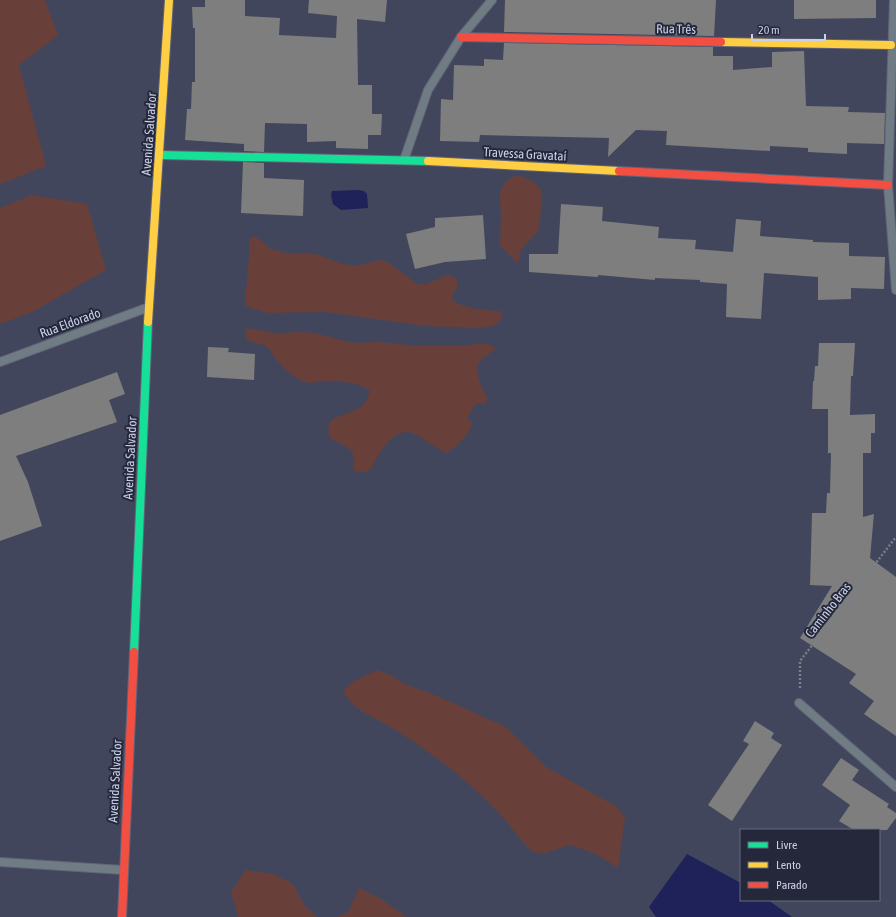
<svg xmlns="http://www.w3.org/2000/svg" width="896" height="917" viewBox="0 0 896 917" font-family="'Asap Condensed',sans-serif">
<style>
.green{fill:#694039}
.water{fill:#1e2258}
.building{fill:#7e7e7e}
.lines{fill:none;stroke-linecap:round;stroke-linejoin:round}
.street-casing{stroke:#606376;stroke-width:10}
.fast-casing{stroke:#606376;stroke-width:10}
.slow-casing{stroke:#606376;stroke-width:10}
.jam-casing{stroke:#606376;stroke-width:10}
.path{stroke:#788089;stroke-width:2.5;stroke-dasharray:2 2;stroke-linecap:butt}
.street{stroke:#707c83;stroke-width:8}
.fast{stroke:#16e098;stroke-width:8}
.slow{stroke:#ffcf43;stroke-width:8}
.jam{stroke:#f24e42;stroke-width:8}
.labels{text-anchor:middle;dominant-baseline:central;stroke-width:4;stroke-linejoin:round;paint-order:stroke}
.street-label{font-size:13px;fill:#cad0e9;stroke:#24283a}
</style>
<rect width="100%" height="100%" fill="#42465c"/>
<g class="green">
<path d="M 0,0 L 45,0 L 58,35 L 19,65 L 46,166 L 0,184 Z"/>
<path d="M 518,175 L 533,181 L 541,190 L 542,203 L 538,231 L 521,249 L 518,264 L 500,245 L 501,219 L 500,192 L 507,180 Z"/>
<path d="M 32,195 L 87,204 L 106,270 L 32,312 L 0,324 L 0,208 Z"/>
<path d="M 255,236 L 271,249 L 286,253 L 316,254 L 342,264 L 358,266 L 379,260 L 386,261 L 417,284 C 429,287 438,276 450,275 L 457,280 L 457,287 L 451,299 C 467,310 483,310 501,311 L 502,317 L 499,322 L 493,326 L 480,328 L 426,326 L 324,312 L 268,313 L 245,306 C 246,283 250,261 249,239 Z"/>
<path d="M 247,328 L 281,334 L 295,332 L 316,333 L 352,343 L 380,342 L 417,346 L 463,346 L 484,343 L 496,348 C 492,353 486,355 481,360 C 472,369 482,389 487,398 L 486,404 L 479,403 L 474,406 L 467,418 L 472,422 C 471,434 457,446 446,453 C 417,439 407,415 381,451 C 375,458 375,466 367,472 L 354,471 C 354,465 355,457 352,452 C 343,439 320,444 331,420 C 347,411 365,413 370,391 C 359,382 336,380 322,381 C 318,381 313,383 310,383 C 294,382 275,360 268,347 L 247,340 L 245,334 Z"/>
<path d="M 378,670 L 392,676 L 405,684 L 437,696 L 506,727 L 546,767 L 617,807 L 625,817 L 618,868 L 596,854 L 570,845 L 545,853 L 532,852 C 520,840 510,825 499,813 C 466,778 427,749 387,725 C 368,713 353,711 343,690 L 354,681 Z"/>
<path d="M 246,870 L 273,874 L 293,884 L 304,905 L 317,917 L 238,917 L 231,892 Z"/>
<path d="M 359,888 L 381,899 L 407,917 L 337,917 L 348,912 Z"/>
</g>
<g class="water">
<path d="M 358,190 L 364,191 L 367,194 L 368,208 L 341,210 L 333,204 L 331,195 L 332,191 Z"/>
<path d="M 687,854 L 741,883 L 741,900 L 768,900 L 792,917 L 656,917 L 649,907 Z"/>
</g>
<g class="building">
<path d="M 205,0 L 245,0 L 245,16 L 280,18 L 279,35 L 336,38 L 337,16 L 308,13 L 309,0 L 387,0 L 385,22 L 357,19 L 358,85 L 372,85 L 372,114 L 382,114 L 381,135 L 368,135 L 368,149 L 336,148 L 336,141 L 307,142 L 307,124 L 265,123 L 264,152 L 244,151 L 244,144 L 185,140 L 187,109 L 191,109 L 192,82 L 195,82 L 195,28 L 193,28 L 192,7 L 205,7 Z"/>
<path d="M 505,0 L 716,0 L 714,36 L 504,32 Z"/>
<path d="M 794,0 L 876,0 L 876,18 L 794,19 Z"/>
<path d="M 504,43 L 713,47 L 713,56 L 733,56 L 733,70 L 772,67 L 772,52 L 804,51 L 806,106 L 849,107 L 848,112 L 885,113 L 884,144 L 847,143 L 847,154 L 808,152 L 808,148 L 770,146 L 770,151 L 734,149 L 666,145 L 667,131 L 636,130 L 608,157 L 609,138 L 480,135 L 479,142 L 440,141 L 441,99 L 453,100 L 454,65 L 484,66 L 484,59 L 503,60 Z"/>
<path d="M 243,162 L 264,163 L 264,178 L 304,180 L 303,216 L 241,213 Z"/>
<path d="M 561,204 L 603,207 L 602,221 L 659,227 L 658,238 L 696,240 L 695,249 L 733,252 L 736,219 L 761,221 L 760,236 L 813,240 L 813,242 L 849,243 L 849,256 L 885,257 L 884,289 L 851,288 L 851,299 L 818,300 L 818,277 L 764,273 L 761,319 L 726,317 L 727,284 L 700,282 L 700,280 L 655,278 L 655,280 L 598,275 L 598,277 L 529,272 L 529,254 L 558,254 Z"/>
<path d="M 483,215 L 486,259 L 445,262 L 415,269 L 406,234 L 435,227 L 435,218 Z"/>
<path d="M 819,343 L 855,343 L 853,376 L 851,376 L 850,415 L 875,414 L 875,433 L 871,433 L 871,453 L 863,453 L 863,517 L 874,514 L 870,558 L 896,577 L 896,736 L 864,714 L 874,701 L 849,683 L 856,674 L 800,638 L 832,586 L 810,585 L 812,513 L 826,513 L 827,493 L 830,493 L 831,453 L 828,453 L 828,409 L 812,409 L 813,381 L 814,381 L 815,366 L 818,366 Z"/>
<path d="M 208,347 L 229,348 L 228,352 L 255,354 L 254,380 L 207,377 Z"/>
<path d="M 117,372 L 125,394 L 109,400 L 117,422 L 16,456 L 28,482 L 42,526 L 0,541 L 0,415 Z"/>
<path d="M 755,721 L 774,733 L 771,738 L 782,745 L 732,821 L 708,805 L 749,744 L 743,741 Z"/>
<path d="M 841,758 L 859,770 L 852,780 L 889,804 L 887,807 L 896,813 L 896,818 L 887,830 L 854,830 L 839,821 L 850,805 L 822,785 Z"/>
</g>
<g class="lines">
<g class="street-casing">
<g id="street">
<path d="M 894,0 L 888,185 L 896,290"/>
<path d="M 404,160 L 428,90 L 461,37 L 492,0"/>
<path d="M 0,362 L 149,307"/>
<path d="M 799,703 L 896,787"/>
<path d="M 0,862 L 123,870"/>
</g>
</g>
<g class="fast-casing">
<g id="fast">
<path d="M 160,155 L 428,161"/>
<path d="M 134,652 L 148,322"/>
</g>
</g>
<g class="slow-casing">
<g id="slow">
<path d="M 721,42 L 891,45"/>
<path d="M 428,161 L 619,171"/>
<path d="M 148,322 L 169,0"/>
</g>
</g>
<g class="jam-casing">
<g id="jam">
<path d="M 461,37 L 721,42"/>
<path d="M 619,171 L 888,185"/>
<path d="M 122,917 L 134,652"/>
</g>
</g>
<path class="path" d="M 800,688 L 800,661 L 896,537"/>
<use href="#street" class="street"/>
<use href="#fast" class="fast"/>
<use href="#slow" class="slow"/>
<use href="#jam" class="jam"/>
</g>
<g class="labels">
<g class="street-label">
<text transform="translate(676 29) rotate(1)">Rua Três</text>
<text transform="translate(149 134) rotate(-86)">Avenida Salvador</text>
<text transform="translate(525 154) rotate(3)">Travessa Gravataí</text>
<text transform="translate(70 323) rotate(-20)">Rua Eldorado</text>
<text transform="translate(130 458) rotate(-87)">Avenida Salvador</text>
<text transform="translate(828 610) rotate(-52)">Caminho Bras</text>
<text transform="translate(115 781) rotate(-87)">Avenida Salvador</text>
</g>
</g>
<rect x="740" y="829" width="140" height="72" fill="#24283a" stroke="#666b80"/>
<rect x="748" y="842" width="20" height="6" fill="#16e098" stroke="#666b80"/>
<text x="776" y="849" font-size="12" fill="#cad0e9">Livre</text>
<rect x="748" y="862" width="20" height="6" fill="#ffcf43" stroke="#666b80"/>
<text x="776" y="869" font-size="12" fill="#cad0e9">Lento</text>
<rect x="748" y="882" width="20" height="6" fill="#f24e42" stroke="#666b80"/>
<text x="776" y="889" font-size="12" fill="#cad0e9">Parado</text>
<path d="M752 34v6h73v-6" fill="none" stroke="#cad0e9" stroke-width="2"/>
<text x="758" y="34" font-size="12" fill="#cad0e9" stroke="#24283a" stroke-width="3" paint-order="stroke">20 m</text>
</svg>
